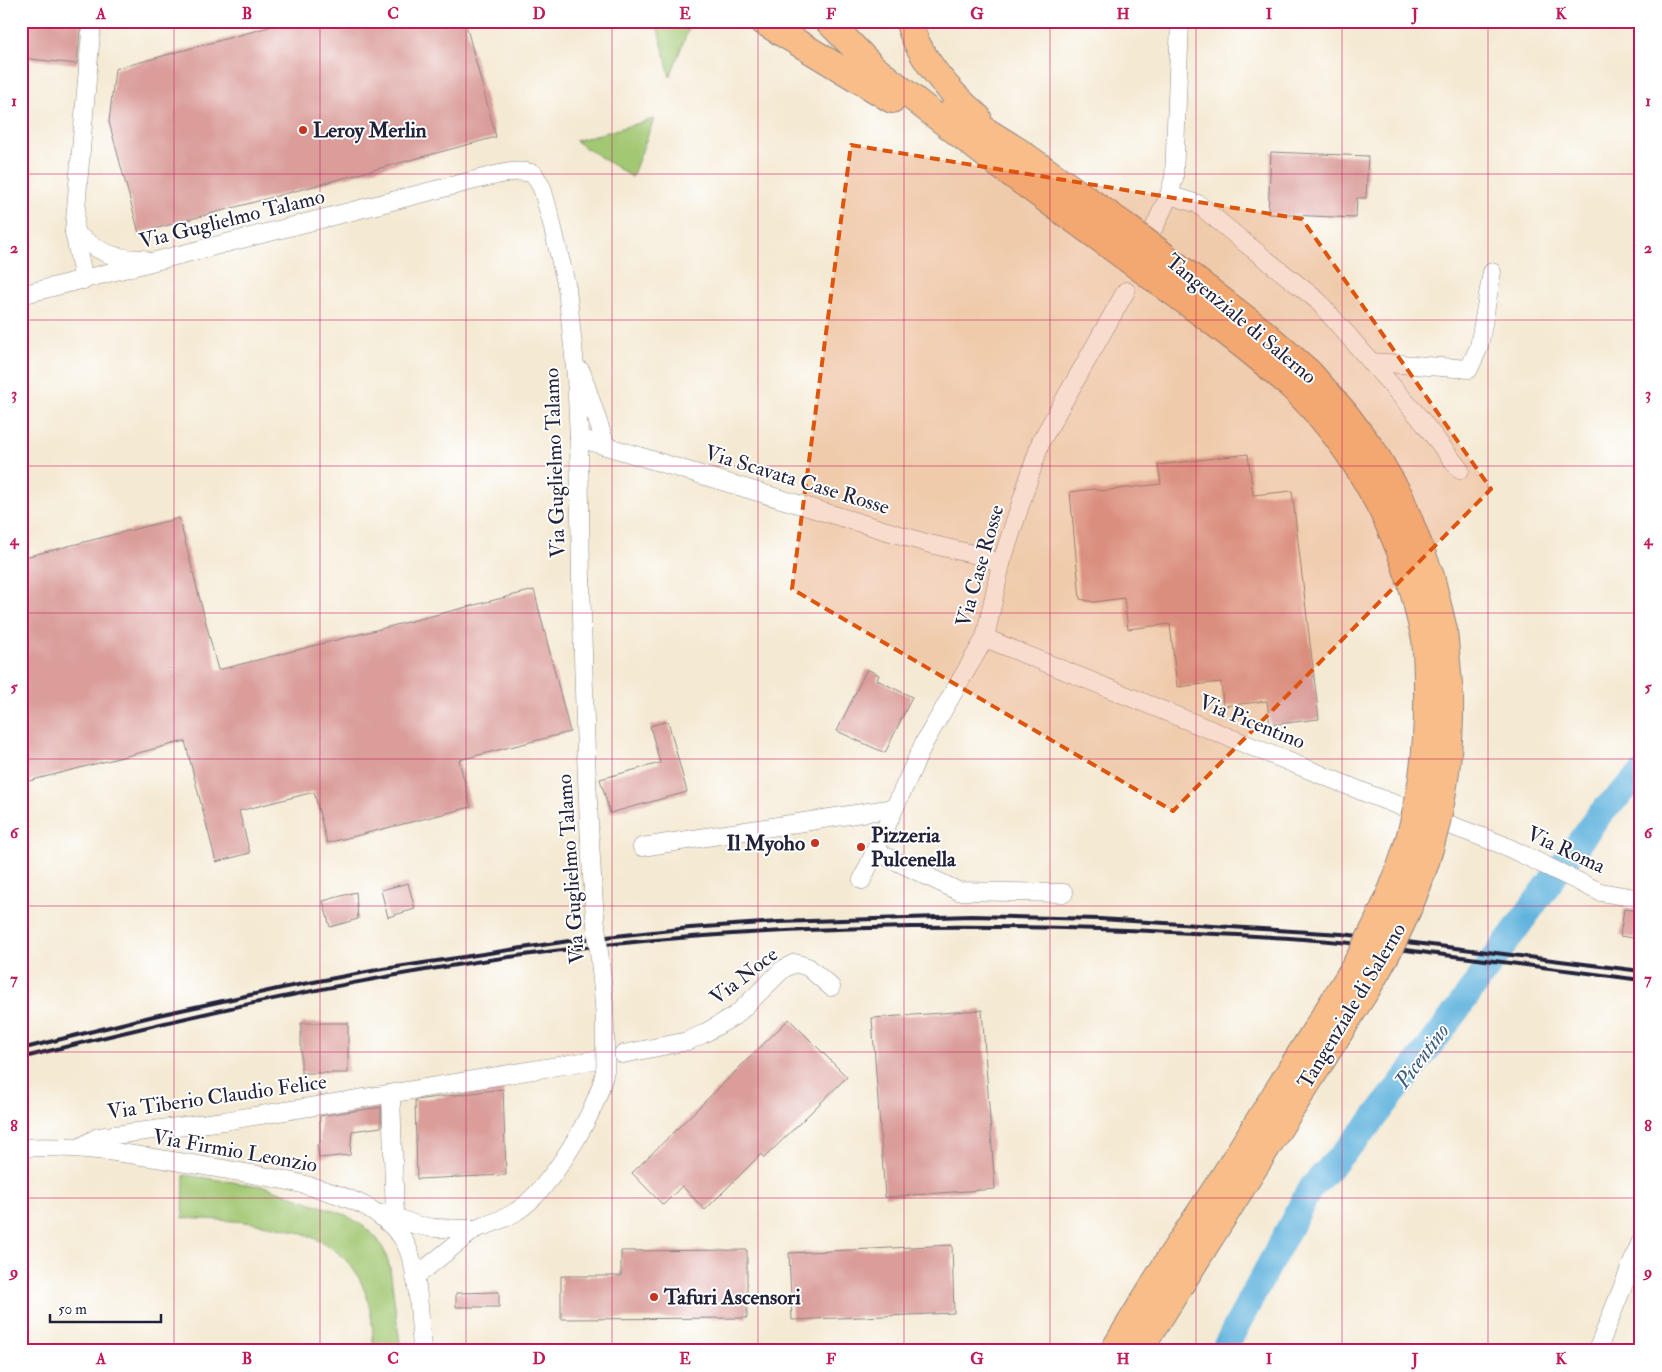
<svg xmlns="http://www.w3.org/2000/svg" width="1662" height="1372" viewBox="0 0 1662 1372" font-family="'IM FELL Double Pica',serif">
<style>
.green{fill:#a3c873;stroke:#627557}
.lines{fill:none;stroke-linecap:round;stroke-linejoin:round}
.river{stroke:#62b4de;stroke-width:26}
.building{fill:#da9d9a}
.minor-casing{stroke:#8b8686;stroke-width:19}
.highway-casing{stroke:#8b8686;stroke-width:28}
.minor{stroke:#fff;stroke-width:18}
.highway{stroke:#f8bd89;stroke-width:26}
.rail{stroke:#22223b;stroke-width:4}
.minor-bridge-casing{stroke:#8b8686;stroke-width:19;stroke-linecap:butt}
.highway-bridge-casing{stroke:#8b8686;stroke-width:28;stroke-linecap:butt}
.minor-bridge{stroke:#fff;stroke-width:18}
.highway-bridge{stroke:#f8bd89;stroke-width:26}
.marked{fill:#de560e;fill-opacity:0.2;stroke:#de560e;stroke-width:4;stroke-dasharray:10 6;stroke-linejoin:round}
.grid{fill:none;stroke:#c2185b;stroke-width:1;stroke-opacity:0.55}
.poi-dot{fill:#c8321e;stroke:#fff;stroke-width:2}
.labels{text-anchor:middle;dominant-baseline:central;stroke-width:4;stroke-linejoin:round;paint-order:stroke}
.poi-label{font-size:21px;font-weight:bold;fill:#22223b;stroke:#fff;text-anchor:start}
.street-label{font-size:21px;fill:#22223b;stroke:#fff}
.water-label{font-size:22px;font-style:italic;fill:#3c5c7c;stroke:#fff}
.neatline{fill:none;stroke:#c2185b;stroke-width:2}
.grid-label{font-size:16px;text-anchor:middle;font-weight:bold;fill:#c2185b}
</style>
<rect width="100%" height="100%" fill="#fff"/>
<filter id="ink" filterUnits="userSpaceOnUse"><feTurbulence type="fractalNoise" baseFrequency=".02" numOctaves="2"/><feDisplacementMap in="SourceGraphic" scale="10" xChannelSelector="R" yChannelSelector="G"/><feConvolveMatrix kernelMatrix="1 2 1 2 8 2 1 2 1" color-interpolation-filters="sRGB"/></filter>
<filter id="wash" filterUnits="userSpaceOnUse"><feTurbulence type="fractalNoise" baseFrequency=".0096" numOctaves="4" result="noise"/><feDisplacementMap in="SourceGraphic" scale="20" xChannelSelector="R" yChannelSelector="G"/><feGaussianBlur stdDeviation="1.12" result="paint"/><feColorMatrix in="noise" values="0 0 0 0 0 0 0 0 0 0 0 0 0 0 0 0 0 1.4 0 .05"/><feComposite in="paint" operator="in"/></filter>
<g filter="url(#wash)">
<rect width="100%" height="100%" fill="#f4e9d2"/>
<g class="green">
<path d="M 656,21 L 685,21 L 690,25 L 670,77 Z"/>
<path d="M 654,119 L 632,177 L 575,141 Z"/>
<path d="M 184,1175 L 267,1187 L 346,1215 L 363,1226 L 376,1237 L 384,1250 L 390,1268 L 401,1351 L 373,1351 C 377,1224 279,1223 183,1218 Z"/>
</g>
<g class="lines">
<path class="river" d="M 1223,1351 L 1310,1189 L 1369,1125 L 1440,1033 L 1599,815 L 1641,774"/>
</g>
<g id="blocks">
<g class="building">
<path d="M 21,21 L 81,21 L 77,64 L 21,58 Z"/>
<path d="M 291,21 L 465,21 L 496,137 L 139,233 L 109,122 L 115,69 Z"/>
<path d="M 1271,152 L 1368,156 L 1366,198 L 1357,198 L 1356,218 L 1268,214 Z"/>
<path d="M 1248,454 L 1253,495 L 1292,491 L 1319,719 L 1270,725 L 1267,701 L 1223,706 L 1221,682 L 1177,687 L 1170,624 L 1128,629 L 1124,598 L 1094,602 L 1080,599 L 1070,492 L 1093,489 L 1102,491 L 1161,484 L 1158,465 Z"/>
<path d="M 179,518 L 218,670 L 534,590 L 570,732 L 459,760 L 471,807 L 327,843 L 314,792 L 239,811 L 250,853 L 216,862 L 185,741 L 21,783 L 21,558 Z"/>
<path d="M 867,669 L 879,675 L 877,680 L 912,697 L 885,753 L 837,731 Z"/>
<path d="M 668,721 L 687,792 L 610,813 L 600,779 L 660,763 L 650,726 Z"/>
<path d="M 408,883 L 415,909 L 388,917 L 381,890 Z"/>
<path d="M 356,892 L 358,919 L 330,927 L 323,901 Z"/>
<path d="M 1624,909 L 1641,911 L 1641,939 L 1620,936 Z"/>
<path d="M 982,1010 L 995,1189 L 885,1197 L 872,1018 Z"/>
<path d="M 789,1019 L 847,1077 L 764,1158 L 761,1154 L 705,1210 L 682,1186 L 663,1205 L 632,1173 Z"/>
<rect x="301" y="1023" width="47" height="50"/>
<path d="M 503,1089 L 506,1175 L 417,1179 L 415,1100 Z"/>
<path d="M 381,1107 L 381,1127 L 352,1131 L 350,1155 L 319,1158 L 317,1145 L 320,1142 L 320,1116 Z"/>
<path d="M 952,1245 L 954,1313 L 792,1320 L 789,1253 Z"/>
<path d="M 747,1250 L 747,1318 L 561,1319 L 561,1276 L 621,1276 L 621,1251 Z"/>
<path d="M 499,1292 L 499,1307 L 456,1307 L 456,1293 Z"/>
</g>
</g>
</g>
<g filter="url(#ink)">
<use href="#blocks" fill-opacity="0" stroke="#8b8686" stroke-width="1"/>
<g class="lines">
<g class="minor-casing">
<g id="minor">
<path d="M 1169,195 L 1198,204 L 1244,242 L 1317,300 L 1419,417 L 1460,470"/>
<path d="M 1155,226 L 1169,195 L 1174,178 L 1180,21"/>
<path d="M 74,232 C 96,250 113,260 143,259"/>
<path d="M 84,280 L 74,232 L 92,21"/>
<path d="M 21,295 L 471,181 C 490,177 516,167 534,174 L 542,188 L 551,220 L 567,288 L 576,376 L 579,438 L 581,580"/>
<path d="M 1372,362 L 1469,369 L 1479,347 L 1492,272"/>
<path d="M 581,371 L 606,446"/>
<path d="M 579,438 L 930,544 L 977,555 L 1001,564"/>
<path d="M 985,638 L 1371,795 L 1503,845 L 1600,892 L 1641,899"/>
<path d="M 642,847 L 894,808"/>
<path d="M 875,851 L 958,891 L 1064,893"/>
<path d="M 862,880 L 924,743 L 985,638 L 1001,564 L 1041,441 L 1126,291"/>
<path d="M 623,1054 L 688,1041 L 703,1034 L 736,1015 L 783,969 L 795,963 L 808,967 L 831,987"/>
<path d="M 391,1094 L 395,1217"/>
<path d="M 21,1148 C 87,1144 152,1158 217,1168 C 258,1175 299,1181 339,1195 C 348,1199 359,1202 367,1207 C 379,1214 392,1225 401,1236 C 419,1260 420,1321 422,1351"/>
<path d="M 79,1148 L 98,1137 L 224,1121 L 594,1060"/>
<path d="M 385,1213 L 416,1225 L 434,1228 L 475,1229"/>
<path d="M 415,1277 L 475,1229"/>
<path d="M 1597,1351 L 1641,1241"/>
</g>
</g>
<g class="highway-casing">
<g id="highway">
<path d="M 762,21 L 892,100"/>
<path d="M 828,21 L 873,67 L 996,163 L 1111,247"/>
<path d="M 908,21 C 920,60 948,91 978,117"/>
<path d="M 953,110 L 1017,150 L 1124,225"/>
<path d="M 1166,257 L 1262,331 L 1309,372 L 1344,412 L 1374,452 L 1400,496 L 1431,576 L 1444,630 L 1450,695"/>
<path d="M 1153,278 C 1197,310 1241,342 1282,378 C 1348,436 1396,521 1417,606 C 1419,617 1423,628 1425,639 C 1427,657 1427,675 1427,692"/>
<path d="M 1113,1351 L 1171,1256 L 1224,1176 L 1349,976"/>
<path d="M 1139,1351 L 1367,989"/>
</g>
</g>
<use href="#minor" class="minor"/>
<use href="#highway" class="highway"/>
<g class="rail">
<path d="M 21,1049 L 154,1016 L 282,988 L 377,970 L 569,941 L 690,928 L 778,922 L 971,916 L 1100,919 L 1342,934 L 1641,971"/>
<path d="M 21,1058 C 241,1002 465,954 691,937 C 858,924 1025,924 1192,933 C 1241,935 1290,937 1339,942 C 1372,945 1405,950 1437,954 C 1505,962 1573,971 1641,980"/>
</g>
<g class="minor-bridge-casing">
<path id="minor-bridge" d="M 475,1229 C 489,1224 504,1220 517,1211 C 550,1190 599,1109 605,1070 C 606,1061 605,1052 605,1043 C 606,997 598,951 594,904 C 586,797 584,688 581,580"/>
</g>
<g class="highway-bridge-casing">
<g id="highway-bridge">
<path d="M 1124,225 L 1166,257"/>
<path d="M 1111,247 L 1153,278"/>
<path d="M 1349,976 C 1402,884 1429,800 1427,692"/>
<path d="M 1367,989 C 1423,896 1452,804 1450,695"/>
</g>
</g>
<use href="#minor-bridge" class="minor-bridge"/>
<use href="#highway-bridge" class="highway-bridge"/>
</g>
</g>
<path class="marked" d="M 851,145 L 1302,219 L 1491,489 L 1173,811 L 792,589 Z"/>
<path class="grid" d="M 174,21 L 174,1351M 320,21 L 320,1351M 466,21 L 466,1351M 612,21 L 612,1351M 758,21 L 758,1351M 904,21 L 904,1351M 1050,21 L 1050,1351M 1196,21 L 1196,1351M 1342,21 L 1342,1351M 1488,21 L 1488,1351M 21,174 L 1641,174M 21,320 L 1641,320M 21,466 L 1641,466M 21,613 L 1641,613M 21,759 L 1641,759M 21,906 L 1641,906M 21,1052 L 1641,1052M 21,1198 L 1641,1198"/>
<g class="poi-dot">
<circle cx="303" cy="130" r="5"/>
<circle cx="815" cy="843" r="5"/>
<circle cx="861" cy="847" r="5"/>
<circle cx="654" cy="1297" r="5"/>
</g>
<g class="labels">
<g class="poi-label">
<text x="313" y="130">Leroy Merlin</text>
<text x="871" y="835">Pizzeria<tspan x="871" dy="24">Pulcenella</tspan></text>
<text x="805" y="843" text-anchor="end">Il Myoho</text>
<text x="664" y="1297">Tafuri Ascensori</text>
</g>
<g class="street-label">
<text transform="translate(232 219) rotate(-14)">Via Guglielmo Talamo</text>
<text transform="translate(1241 319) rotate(40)">Tangenziale di Salerno</text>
<text transform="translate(555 463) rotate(-92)">Via Guglielmo Talamo</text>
<text transform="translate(797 480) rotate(17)">Via Scavata Case Rosse</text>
<text transform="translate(980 566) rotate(-74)">Via Case Rosse</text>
<text transform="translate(1252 722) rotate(22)">Via Picentino</text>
<text transform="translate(1566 850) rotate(25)">Via Roma</text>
<text transform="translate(571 869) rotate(-94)">Via Guglielmo Talamo</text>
<text transform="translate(744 976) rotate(-38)">Via Noce</text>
<text transform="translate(1352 1006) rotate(-59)">Tangenziale di Salerno</text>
<text transform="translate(217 1097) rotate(-8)">Via Tiberio Claudio Felice</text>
<text transform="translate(235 1151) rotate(10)">Via Firmio Leonzio</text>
</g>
<g class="water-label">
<text transform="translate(1422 1056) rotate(-53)">Picentino</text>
</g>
</g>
<rect width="1662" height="1372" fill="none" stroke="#fff" stroke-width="55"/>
<path d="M50 1314v8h111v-8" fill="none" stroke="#22223b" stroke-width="2.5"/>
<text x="58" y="1314" font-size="15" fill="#22223b" stroke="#ffffff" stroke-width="4" paint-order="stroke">50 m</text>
<rect x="28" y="28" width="1606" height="1316" class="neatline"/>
<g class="grid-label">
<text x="101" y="19">A</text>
<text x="247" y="19">B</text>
<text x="393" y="19">C</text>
<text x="539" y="19">D</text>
<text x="685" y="19">E</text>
<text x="831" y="19">F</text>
<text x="977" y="19">G</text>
<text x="1123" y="19">H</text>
<text x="1269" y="19">I</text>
<text x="1415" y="19">J</text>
<text x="1561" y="19">K</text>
<text x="14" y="106">1</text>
<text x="1648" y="106">1</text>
<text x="14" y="253">2</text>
<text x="1648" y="253">2</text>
<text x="14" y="399">3</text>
<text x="1648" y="399">3</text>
<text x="14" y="545">4</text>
<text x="1648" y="545">4</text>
<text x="14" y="692">5</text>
<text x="1648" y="692">5</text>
<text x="14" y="838">6</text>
<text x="1648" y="838">6</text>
<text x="14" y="984">7</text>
<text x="1648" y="984">7</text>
<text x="14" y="1131">8</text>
<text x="1648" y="1131">8</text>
<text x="14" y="1277">9</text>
<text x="1648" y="1277">9</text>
<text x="101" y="1364">A</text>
<text x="247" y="1364">B</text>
<text x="393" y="1364">C</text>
<text x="539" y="1364">D</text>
<text x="685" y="1364">E</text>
<text x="831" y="1364">F</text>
<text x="977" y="1364">G</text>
<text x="1123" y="1364">H</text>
<text x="1269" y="1364">I</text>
<text x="1415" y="1364">J</text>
<text x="1561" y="1364">K</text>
</g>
</svg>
